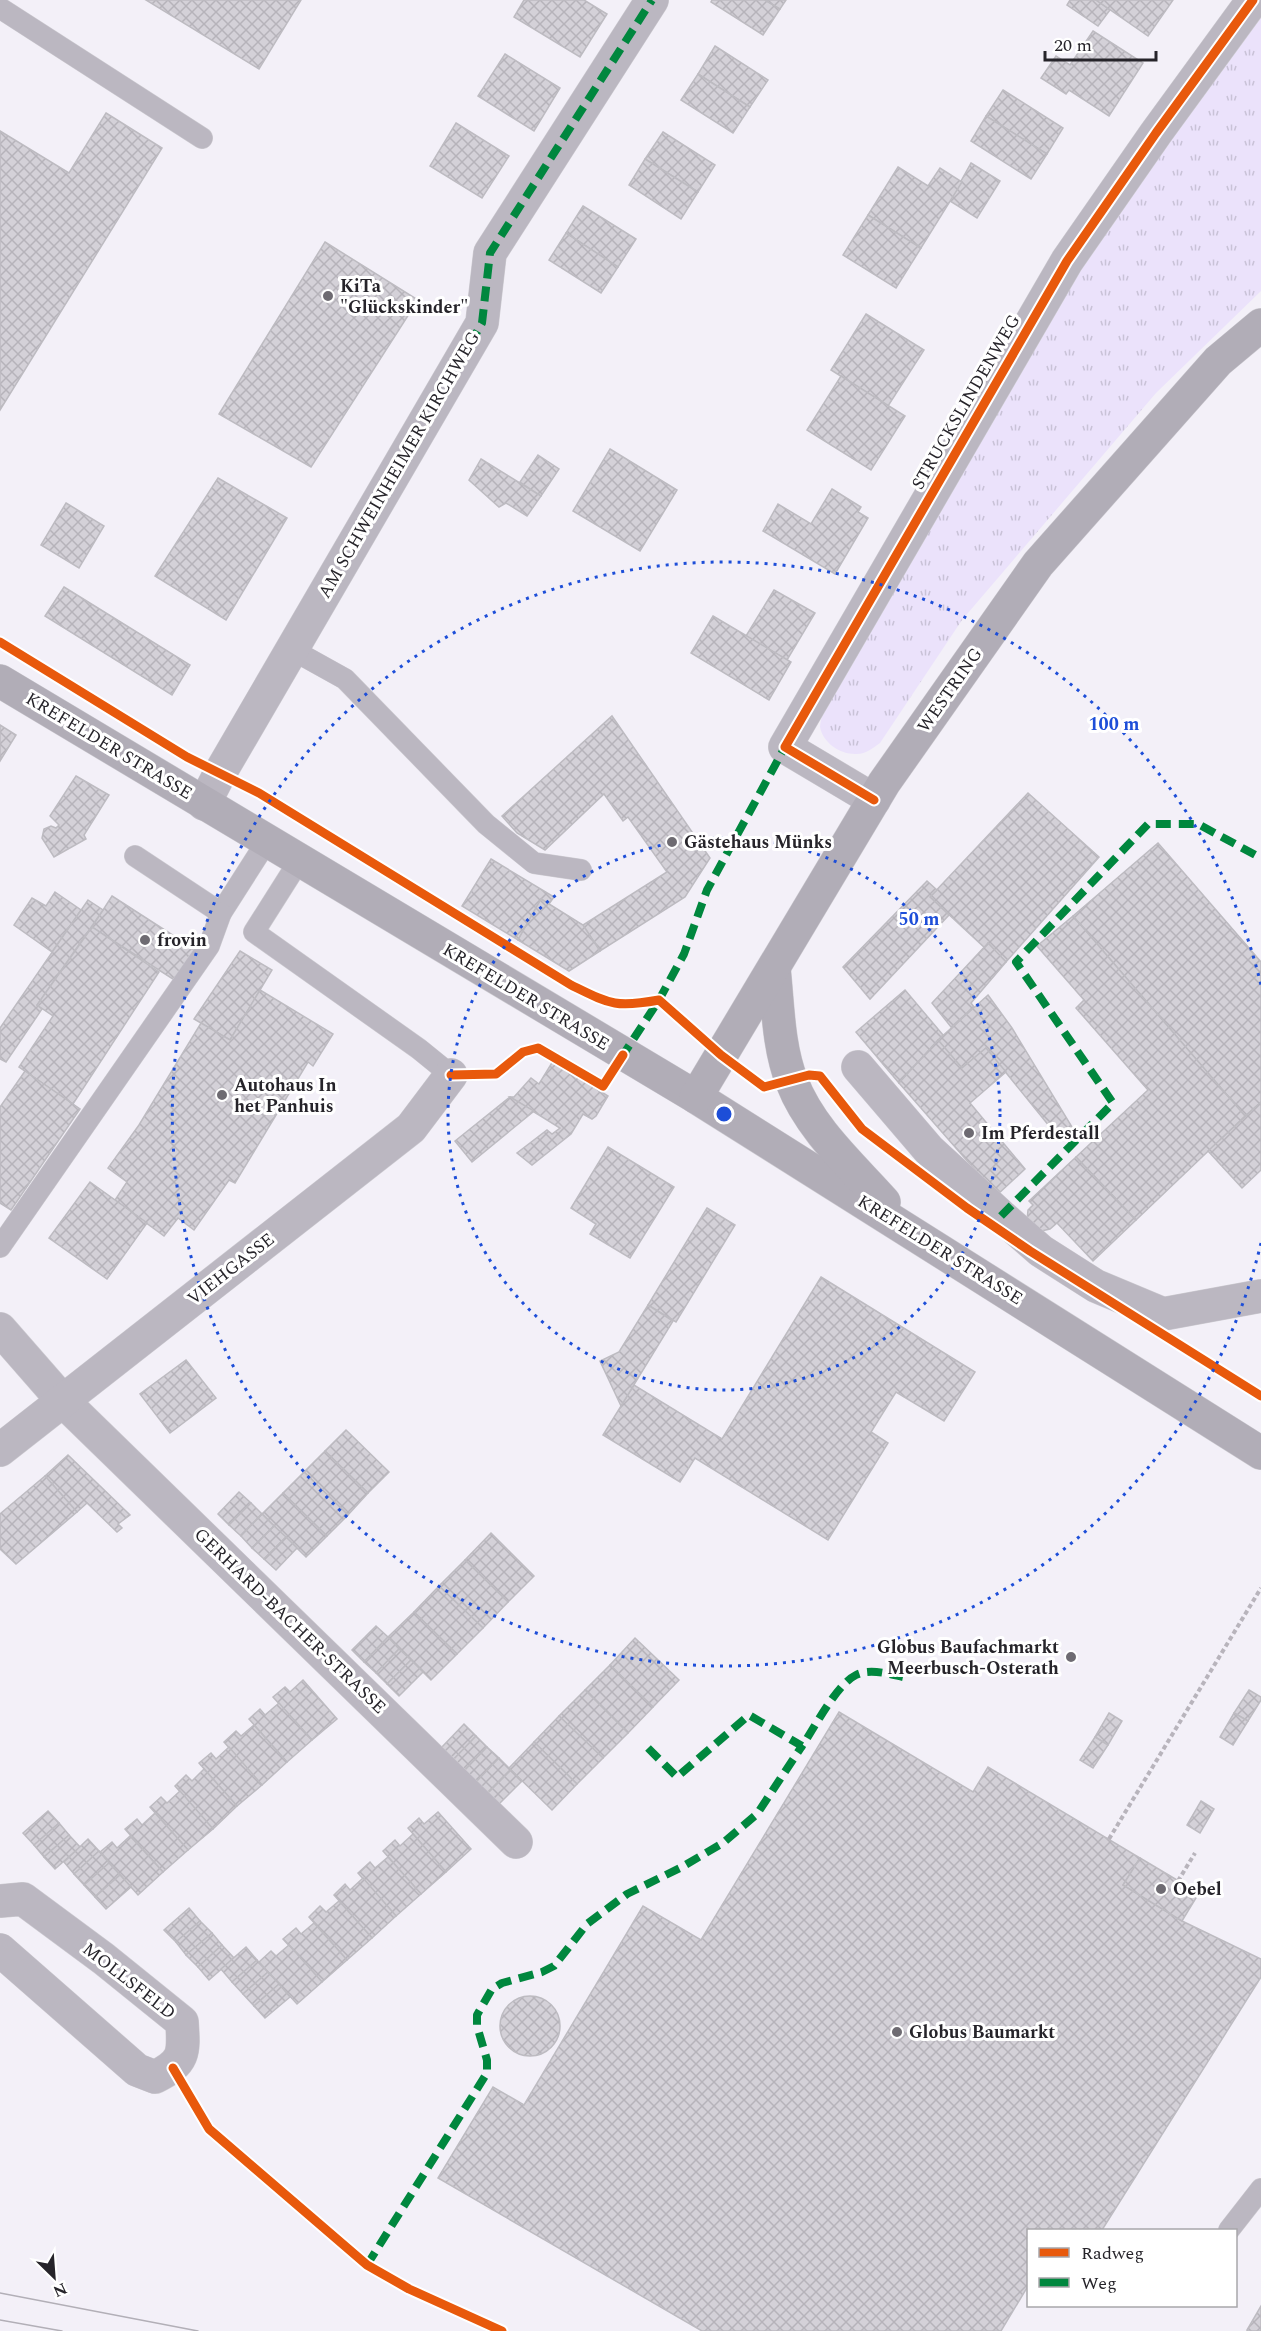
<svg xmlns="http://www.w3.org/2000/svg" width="1261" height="2331" viewBox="0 0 1261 2331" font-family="Spectral,serif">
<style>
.grass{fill:url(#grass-tufts)}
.building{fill:url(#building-cross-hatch);stroke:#bdbbc1;stroke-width:1.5}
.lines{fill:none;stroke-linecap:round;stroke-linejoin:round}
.service-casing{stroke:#ceccd2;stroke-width:22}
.minor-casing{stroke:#ceccd2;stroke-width:34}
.secondary-casing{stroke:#ceccd2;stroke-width:34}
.path{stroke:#b8b4bc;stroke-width:4;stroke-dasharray:4.5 3;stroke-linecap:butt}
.service{stroke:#bbb7c1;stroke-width:21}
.minor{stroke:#bbb7c1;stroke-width:33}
.secondary{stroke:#b1adb7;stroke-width:33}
.tram{stroke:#b2afb7;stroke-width:1.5}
.quiet{stroke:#00873e;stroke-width:8;stroke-dasharray:15 8;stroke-linecap:butt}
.cycleway-casing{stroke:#fff;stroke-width:13}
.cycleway{stroke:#e8590c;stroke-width:9}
.ring{fill:none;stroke:#1d4ed8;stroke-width:3;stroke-dasharray:3 6}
.poi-dot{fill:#6e6b72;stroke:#fff;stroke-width:2}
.labels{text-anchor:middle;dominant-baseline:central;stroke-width:6;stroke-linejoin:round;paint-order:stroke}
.poi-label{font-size:18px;font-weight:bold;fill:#26242a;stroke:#fff;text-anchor:start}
.street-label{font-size:18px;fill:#26242a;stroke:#fff}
.centre{fill:#1d4ed8;stroke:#fff;stroke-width:3}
.ring-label{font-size:18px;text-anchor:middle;font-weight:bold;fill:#1d4ed8;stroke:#fff;stroke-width:6;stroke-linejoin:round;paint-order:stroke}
</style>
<defs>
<pattern id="grass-tufts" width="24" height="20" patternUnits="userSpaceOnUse" patternTransform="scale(1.5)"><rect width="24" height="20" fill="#ebe2fb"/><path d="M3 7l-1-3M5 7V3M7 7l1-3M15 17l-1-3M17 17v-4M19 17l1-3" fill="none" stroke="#c9c2d7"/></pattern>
<pattern id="building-cross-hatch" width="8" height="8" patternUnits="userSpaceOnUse" patternTransform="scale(1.5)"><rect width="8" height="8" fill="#d4d1d8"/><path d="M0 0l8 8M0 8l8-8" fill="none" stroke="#b6b3ba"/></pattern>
</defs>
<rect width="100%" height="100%" fill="#f3f0f8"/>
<path class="grass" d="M 1261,13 L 1261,291 L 1156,393 L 962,620 L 880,743 C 873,748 865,755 855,754 C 840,754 823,743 820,727 C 820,723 822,717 822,713 L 1043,322 L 1178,126 Z"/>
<g class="building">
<path d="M 146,0 L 301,0 L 259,69 Z"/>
<path d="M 524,0 L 584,0 L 607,14 L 580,57 L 514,17 Z"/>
<path d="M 712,0 L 765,0 L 780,9 L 763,35 L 711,2 Z"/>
<path d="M 765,0 L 786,0 L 780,9 Z"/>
<path d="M 1070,0 L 1096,0 L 1110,10 L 1098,26 L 1067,5 Z"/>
<path d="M 1096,0 L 1173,0 L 1148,36 Z"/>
<path d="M 1093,31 L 1143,63 L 1109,116 L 1069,90 L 1066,94 L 1041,78 L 1056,56 L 1070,65 Z"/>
<path d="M 715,46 L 768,80 L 750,107 L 698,74 Z"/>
<path d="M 505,54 L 560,88 L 534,131 L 478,96 Z"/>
<path d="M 698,74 L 750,107 L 733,133 L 681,100 Z"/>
<path d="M 1003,90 L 1063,128 L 1047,154 L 986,116 Z"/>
<path d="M 106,113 L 162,148 L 0,410 L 0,131 L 69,173 Z"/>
<path d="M 986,116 L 1047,154 L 1031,179 L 971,141 Z"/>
<path d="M 456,123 L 509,156 L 482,198 L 430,166 Z"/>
<path d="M 663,132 L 715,165 L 698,192 L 645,159 Z"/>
<path d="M 645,159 L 698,192 L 681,219 L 629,185 Z"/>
<path d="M 971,163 L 1000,181 L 977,218 L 950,201 Z"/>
<path d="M 898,167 L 928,186 L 940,168 L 962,182 L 921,248 L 868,215 Z"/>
<path d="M 583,206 L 636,239 L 618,267 L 566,233 Z"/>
<path d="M 868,215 L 921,248 L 896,288 L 843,255 Z"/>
<path d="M 566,233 L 618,267 L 601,293 L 549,260 Z"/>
<path d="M 325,242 L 418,300 L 311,467 L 219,414 Z"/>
<path d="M 866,314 L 924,350 L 888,406 L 831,370 Z"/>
<path d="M 841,376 L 905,416 L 871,470 L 807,430 Z"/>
<path d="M 610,449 L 677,490 L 640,551 L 573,511 Z"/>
<path d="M 538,455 L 559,469 L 541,496 L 520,482 Z"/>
<path d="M 481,459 L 541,496 L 527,516 L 506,503 L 499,507 L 469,480 Z"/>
<path d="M 218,478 L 287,518 L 226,620 L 155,576 Z"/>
<path d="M 832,489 L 861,507 L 858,512 L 868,518 L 835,574 L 763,531 L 778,504 L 811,524 Z"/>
<path d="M 66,503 L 104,526 L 79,568 L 41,545 Z"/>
<path d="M 64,587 L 190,665 L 172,695 L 45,616 Z"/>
<path d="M 774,590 L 815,613 L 787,660 L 746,636 Z"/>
<path d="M 713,616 L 791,662 L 769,700 L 691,653 Z"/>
<path d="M 612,716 L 710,858 L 685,897 L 600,951 L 583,925 L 667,872 L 628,817 L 623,821 L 604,794 L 545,850 L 517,833 L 502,816 Z"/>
<path d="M 0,725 L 16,735 L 0,761 Z"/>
<path d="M 76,776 L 109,795 L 84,835 L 86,839 L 54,857 L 42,838 L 44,829 L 51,826 L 56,828 L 59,825 L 50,816 Z"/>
<path d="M 1028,793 L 1099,857 L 1006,962 L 988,943 L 985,948 L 930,897 Z"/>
<path d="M 1158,843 L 1261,962 L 1261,1102 L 1245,1116 L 1073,916 Z"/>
<path d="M 491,859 L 554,897 L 549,904 L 541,899 L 518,940 L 462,906 Z"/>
<path d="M 927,881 L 937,890 L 930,897 L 949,915 L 870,999 L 843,967 Z"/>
<path d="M 55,892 L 81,910 L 52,952 L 14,925 L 32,898 L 46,906 Z"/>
<path d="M 112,896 L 199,952 L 179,983 L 92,927 Z"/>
<path d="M 541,899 L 583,925 L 600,951 L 569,971 L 518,940 Z"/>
<path d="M 88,900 L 103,910 L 37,1005 L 42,1009 L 6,1062 L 0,1059 L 0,1028 Z"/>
<path d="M 1073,916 L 1245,1116 L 1136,1220 L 1076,1157 L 1148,1090 L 1076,1008 L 1084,1000 L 1037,946 Z"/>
<path d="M 92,927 L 159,972 L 73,1104 L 19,1067 L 53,1016 L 37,1005 Z"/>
<path d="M 988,943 L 1006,962 L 971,1003 L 974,1007 L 951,1027 L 932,1003 Z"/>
<path d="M 240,951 L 272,970 L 230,1040 L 194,1019 Z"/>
<path d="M 260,990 L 333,1034 L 313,1066 L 308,1062 L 235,1183 L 229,1180 L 194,1230 L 178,1218 L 164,1236 L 115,1200 L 127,1182 L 108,1168 L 139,1125 L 201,1023 L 230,1040 Z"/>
<path d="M 905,990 L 943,1035 L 899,1083 L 856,1032 Z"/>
<path d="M 988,995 L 1012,1028 L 1072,1127 L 1058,1137 L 986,1048 L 962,1068 L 938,1040 Z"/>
<path d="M 938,1040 L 962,1068 L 986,1048 L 1006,1072 L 970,1103 L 1025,1169 L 997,1195 L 899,1083 Z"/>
<path d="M 553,1061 L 608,1096 L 596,1116 L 592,1119 L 583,1114 L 571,1134 L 532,1165 L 517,1153 L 547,1130 L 552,1134 L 560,1128 L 510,1097 L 514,1097 L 531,1078 L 539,1084 Z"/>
<path d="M 25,1071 L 80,1109 L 11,1210 L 0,1203 L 0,1107 Z"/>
<path d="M 510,1097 L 534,1111 L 472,1162 L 455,1141 Z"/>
<path d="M 1261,1102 L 1261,1170 L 1242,1188 L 1208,1151 Z"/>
<path d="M 608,1147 L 674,1187 L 630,1258 L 590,1234 L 596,1224 L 571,1208 Z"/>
<path d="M 1076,1157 L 1136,1220 L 1093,1261 L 1057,1223 L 1050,1229 L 1037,1232 L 1027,1221 L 1028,1210 L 1033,1205 L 1029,1201 Z"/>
<path d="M 90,1182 L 147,1223 L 107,1279 L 49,1238 Z"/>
<path d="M 707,1208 L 735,1225 L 676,1322 L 648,1305 Z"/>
<path d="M 821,1277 L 975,1372 L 944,1421 L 896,1392 L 871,1432 L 888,1443 L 828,1540 L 695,1458 L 680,1482 L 603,1435 L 634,1385 L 722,1439 Z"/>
<path d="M 648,1305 L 673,1321 L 621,1406 L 600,1361 L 619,1352 Z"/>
<path d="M 186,1360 L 216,1398 L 170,1433 L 140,1394 Z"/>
<path d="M 346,1430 L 389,1472 L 368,1493 L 325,1451 Z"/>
<path d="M 325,1451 L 368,1493 L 348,1515 L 304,1472 Z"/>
<path d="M 68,1455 L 130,1515 L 118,1524 L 122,1528 L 117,1532 L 87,1503 L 77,1512 L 45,1476 Z"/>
<path d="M 304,1472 L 348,1515 L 327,1536 L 283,1493 Z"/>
<path d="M 45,1476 L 77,1512 L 16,1564 L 0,1549 L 0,1514 Z"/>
<path d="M 239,1492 L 251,1503 L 229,1525 L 218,1514 Z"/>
<path d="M 283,1493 L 327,1536 L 306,1557 L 262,1514 Z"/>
<path d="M 251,1503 L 262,1514 L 241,1536 L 229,1525 Z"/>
<path d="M 262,1514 L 274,1526 L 252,1548 L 241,1536 Z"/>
<path d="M 274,1526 L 286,1537 L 264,1559 L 252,1548 Z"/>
<path d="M 491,1533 L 534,1576 L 508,1602 L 465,1560 Z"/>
<path d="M 286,1537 L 297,1548 L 276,1570 L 264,1559 Z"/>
<path d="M 465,1560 L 508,1602 L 483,1628 L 439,1586 Z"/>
<path d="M 439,1586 L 483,1628 L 457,1654 L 414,1612 Z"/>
<path d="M 414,1612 L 457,1654 L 431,1680 L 388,1637 Z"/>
<path d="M 376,1626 L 388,1637 L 364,1662 L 352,1650 Z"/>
<path d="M 388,1637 L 399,1649 L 376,1673 L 364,1662 Z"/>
<path d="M 635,1638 L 679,1680 L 653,1707 L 610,1665 Z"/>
<path d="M 399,1649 L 411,1660 L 387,1684 L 376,1673 Z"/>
<path d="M 411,1660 L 423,1672 L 399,1696 L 387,1684 Z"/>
<path d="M 610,1665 L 653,1707 L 628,1733 L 585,1690 Z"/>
<path d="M 303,1680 L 337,1719 L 312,1740 L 273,1697 L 285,1687 L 290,1692 Z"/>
<path d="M 585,1690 L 628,1733 L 603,1758 L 559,1716 Z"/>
<path d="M 1249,1690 L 1261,1697 L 1261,1700 L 1248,1721 L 1234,1713 Z"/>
<path d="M 279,1703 L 312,1740 L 287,1762 L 249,1719 L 260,1709 L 265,1715 Z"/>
<path d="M 839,1712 L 973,1792 L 988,1767 L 1140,1858 L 1123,1885 L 1182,1921 L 1261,1959 L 1261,1977 L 1102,2230 L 1028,2230 L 1028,2286 L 1001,2331 L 702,2331 L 438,2178 L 493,2087 L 524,2105 L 643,1906 L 701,1940 Z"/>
<path d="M 1109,1713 L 1122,1721 L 1108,1745 L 1095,1737 Z"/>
<path d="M 1234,1713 L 1248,1721 L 1233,1745 L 1220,1737 Z"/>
<path d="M 559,1716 L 603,1758 L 577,1784 L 534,1742 Z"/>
<path d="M 464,1724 L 476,1736 L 453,1760 L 441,1748 Z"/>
<path d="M 254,1725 L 287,1762 L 262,1785 L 224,1742 L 236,1731 L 241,1736 Z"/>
<path d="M 476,1736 L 487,1747 L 464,1771 L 453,1760 Z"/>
<path d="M 1095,1737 L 1108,1745 L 1093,1768 L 1080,1760 Z"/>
<path d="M 534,1742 L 577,1784 L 552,1810 L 509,1768 Z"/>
<path d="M 229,1747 L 262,1785 L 237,1806 L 199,1763 L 211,1753 L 216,1759 Z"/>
<path d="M 487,1747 L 499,1758 L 476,1782 L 464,1771 Z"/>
<path d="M 499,1758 L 511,1770 L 488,1793 L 476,1782 Z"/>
<path d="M 204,1769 L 237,1806 L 213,1829 L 175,1786 L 186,1775 L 192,1781 Z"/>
<path d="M 511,1770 L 522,1781 L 499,1804 L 488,1793 Z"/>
<path d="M 180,1791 L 213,1829 L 188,1850 L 150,1807 L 161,1797 L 167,1803 Z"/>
<path d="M 1201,1801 L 1214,1809 L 1200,1833 L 1187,1825 Z"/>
<path d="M 48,1811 L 59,1823 L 34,1845 L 23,1833 Z"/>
<path d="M 438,1812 L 471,1849 L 446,1872 L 408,1828 L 419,1818 L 424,1824 Z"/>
<path d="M 155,1813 L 188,1850 L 163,1872 L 125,1829 L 137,1819 L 142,1825 Z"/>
<path d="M 59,1823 L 69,1835 L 44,1857 L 34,1845 Z"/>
<path d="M 413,1834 L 446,1872 L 421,1894 L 383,1851 L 395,1840 L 400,1846 Z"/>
<path d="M 69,1835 L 80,1847 L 55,1869 L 44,1857 Z"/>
<path d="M 130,1836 L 163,1872 L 138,1895 L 100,1852 L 112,1842 L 117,1848 Z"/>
<path d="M 88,1839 L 99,1851 L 74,1874 L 64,1862 Z"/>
<path d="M 99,1851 L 109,1863 L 84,1885 L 74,1874 Z"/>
<path d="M 388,1857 L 421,1894 L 396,1916 L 358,1873 L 370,1862 L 375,1868 Z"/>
<path d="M 1140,1858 L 1199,1893 L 1182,1921 L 1123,1885 Z"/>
<path d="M 109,1863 L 120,1875 L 95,1897 L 84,1885 Z"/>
<path d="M 120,1875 L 131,1887 L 106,1909 L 95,1897 Z"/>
<path d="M 363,1878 L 396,1916 L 372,1938 L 334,1895 L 345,1884 L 350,1890 Z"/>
<path d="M 339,1901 L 372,1938 L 347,1960 L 309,1917 L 320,1906 L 326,1912 Z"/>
<path d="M 189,1908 L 200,1921 L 176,1942 L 164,1930 Z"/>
<path d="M 200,1921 L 212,1933 L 186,1955 L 176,1942 Z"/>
<path d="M 314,1923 L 347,1960 L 322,1982 L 283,1939 L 296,1928 L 301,1934 Z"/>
<path d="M 212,1933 L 222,1945 L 198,1967 L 186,1955 Z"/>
<path d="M 222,1945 L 234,1958 L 209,1980 L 198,1967 Z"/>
<path d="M 289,1945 L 322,1982 L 297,2004 L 259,1962 L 271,1951 L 276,1956 Z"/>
<path d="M 246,1947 L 257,1960 L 232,1982 L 221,1969 Z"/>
<path d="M 257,1960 L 268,1972 L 243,1994 L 232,1982 Z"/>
<path d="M 268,1972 L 279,1984 L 254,2006 L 243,1994 Z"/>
<path d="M 279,1984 L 290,1997 L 265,2018 L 254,2006 Z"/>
<circle cx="530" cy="2026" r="30"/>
<path d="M 1261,2306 L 1261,2331 L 1247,2331 L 1247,2330 Z"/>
</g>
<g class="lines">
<g class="service-casing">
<g id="service">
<path d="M 0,8 L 202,138"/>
<path d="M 291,649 L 345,679 L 486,824 L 534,863 L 581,870"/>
<path d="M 135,856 L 221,913 L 267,841"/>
<path d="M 299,861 L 254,932 L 419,1049 L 451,1075"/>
<path d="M 0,1247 L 209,946 L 221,913"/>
<path d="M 1229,2230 L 1261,2189"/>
</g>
</g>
<g class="minor-casing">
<g id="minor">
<path d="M 874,800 L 785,747 L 1067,261 L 1156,133 L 1253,0"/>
<path d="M 204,804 L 220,773 L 482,323 L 490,253 L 652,0"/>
<path d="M 858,1067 L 929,1150 L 1001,1216 L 1041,1251 L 1096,1286 L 1163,1314 L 1261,1296"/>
<path d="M 0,1329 L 63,1401 L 516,1842"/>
<path d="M 0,1450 L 411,1128 L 451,1075"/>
<path d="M 0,1901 L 23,1899 L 104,1959 L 182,2022 C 184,2053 185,2062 155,2077 L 137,2070 L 0,1950"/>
</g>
</g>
<g class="secondary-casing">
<g id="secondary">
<path d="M 0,681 L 696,1097 L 1261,1453"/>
<path d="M 774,968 C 778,1005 778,1047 792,1082 C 810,1129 851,1165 884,1202"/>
<path d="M 696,1097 L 884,783 L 1038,564 L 1218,361 L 1261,325"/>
</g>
</g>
<g class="path">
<path d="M 1109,1839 L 1261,1588"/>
<path d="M 1178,1881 L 1195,1853"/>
<path d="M 190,2097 L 209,2129 L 367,2265 L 409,2289 L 502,2331"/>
</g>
<use href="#service" class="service"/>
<use href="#minor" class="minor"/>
<use href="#secondary" class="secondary"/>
<g class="tram">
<path d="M 0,2293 L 198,2331"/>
<path d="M 0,2320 L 62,2331"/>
</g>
<g class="quiet">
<path d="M 470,344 L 482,323 L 490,253 L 652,0"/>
<path d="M 621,1058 L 659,1000 L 684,954 L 707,890 L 785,747"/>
<path d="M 1001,1216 L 1113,1103 L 1016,962 L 1148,824 L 1198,824 L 1261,858"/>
<path d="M 648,1748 L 677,1777 L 749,1715 L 802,1746 C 815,1727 836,1685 856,1675 C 870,1668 889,1674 903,1677"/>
<path d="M 367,2265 L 487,2073 L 487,2060 L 477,2026 L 477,2015 L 492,1989 L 502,1983 L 542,1972 L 554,1966 L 587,1924 L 627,1894 L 680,1868 L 723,1843 L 757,1814 L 802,1746"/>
</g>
<g class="cycleway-casing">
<g id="cycleway">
<path d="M 0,642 L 187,757 L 259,793 L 571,985 C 610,1004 615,1008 659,1000 L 721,1055 L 764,1087 L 809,1075 L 820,1076 L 862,1129 L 967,1208 L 1030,1251 L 1261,1396"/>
<path d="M 874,800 L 785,747 L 1067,261 L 1156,133 L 1253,0"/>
<path d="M 451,1075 L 496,1074 L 523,1052 L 538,1048 L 603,1086 L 623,1055"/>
<path d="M 173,2068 L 209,2129 L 367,2265 L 409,2289 L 502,2331"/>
</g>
</g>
<use href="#cycleway" class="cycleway"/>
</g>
<g class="ring">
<circle cx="724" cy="1114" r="276"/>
<path d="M1261 1243A552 552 0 1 1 1261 985"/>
</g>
<g class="poi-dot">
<circle cx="328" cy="296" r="6"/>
<circle cx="672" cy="842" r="6"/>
<circle cx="145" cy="940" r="6"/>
<circle cx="222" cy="1095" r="6"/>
<circle cx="969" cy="1133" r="6"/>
<circle cx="1071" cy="1657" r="6"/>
<circle cx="1161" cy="1889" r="6"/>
<circle cx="897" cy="2032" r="6"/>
</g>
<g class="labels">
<g class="poi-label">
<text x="340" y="286">KiTa<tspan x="340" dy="21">"Glückskinder"</tspan></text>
<text x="684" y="842">Gästehaus Münks</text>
<text x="157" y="940">frovin</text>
<text x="234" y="1085">Autohaus In<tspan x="234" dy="21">het Panhuis</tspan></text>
<text x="981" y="1133">Im Pferdestall</text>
<text x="1059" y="1647" text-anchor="end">Globus Baufachmarkt<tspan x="1059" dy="21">Meerbusch-Osterath</tspan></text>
<text x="1173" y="1889">Oebel</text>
<text x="909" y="2032">Globus Baumarkt</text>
</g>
<g class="street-label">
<text transform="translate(966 402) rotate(-60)">STRUCKSLINDENWEG</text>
<text transform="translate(399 465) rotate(-60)">AM SCHWEINHEIMER KIRCHWEG</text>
<text transform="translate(950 690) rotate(-55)">WESTRING</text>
<text transform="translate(109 746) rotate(31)">KREFELDER STRASSE</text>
<text transform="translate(526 997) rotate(31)">KREFELDER STRASSE</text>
<text transform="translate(940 1250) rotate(32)">KREFELDER STRASSE</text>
<text transform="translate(231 1269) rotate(-38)">VIEHGASSE</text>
<text transform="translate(290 1621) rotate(44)">GERHARD-BACHER-STRASSE</text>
<text transform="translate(129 1981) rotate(38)">MOLLSFELD</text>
</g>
</g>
<circle cx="724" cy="1114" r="9" class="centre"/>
<g class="ring-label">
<text x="1114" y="730">100 m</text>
<text x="919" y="925">50 m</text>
</g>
<rect x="1027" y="2229" width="210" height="78" fill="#ffffff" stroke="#a8a7aa" stroke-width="1.5"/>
<rect x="1039" y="2248" width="30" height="9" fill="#e8590c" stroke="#a8a7aa" stroke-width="1.5"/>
<text x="1081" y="2259" font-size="18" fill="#26242a">Radweg</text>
<rect x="1039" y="2278" width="30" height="9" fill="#00873e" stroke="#a8a7aa" stroke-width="1.5"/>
<text x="1081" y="2289" font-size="18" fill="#26242a">Weg</text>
<g transform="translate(54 2277) rotate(155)" stroke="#ffffff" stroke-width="4.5" paint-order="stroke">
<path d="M0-4.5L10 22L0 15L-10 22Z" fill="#26242a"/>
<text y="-9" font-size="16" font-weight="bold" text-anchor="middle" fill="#26242a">N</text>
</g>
<path d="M1045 51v9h111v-9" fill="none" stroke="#26242a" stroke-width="3"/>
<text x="1054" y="51" font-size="18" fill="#26242a" stroke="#ffffff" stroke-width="4.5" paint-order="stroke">20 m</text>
</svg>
